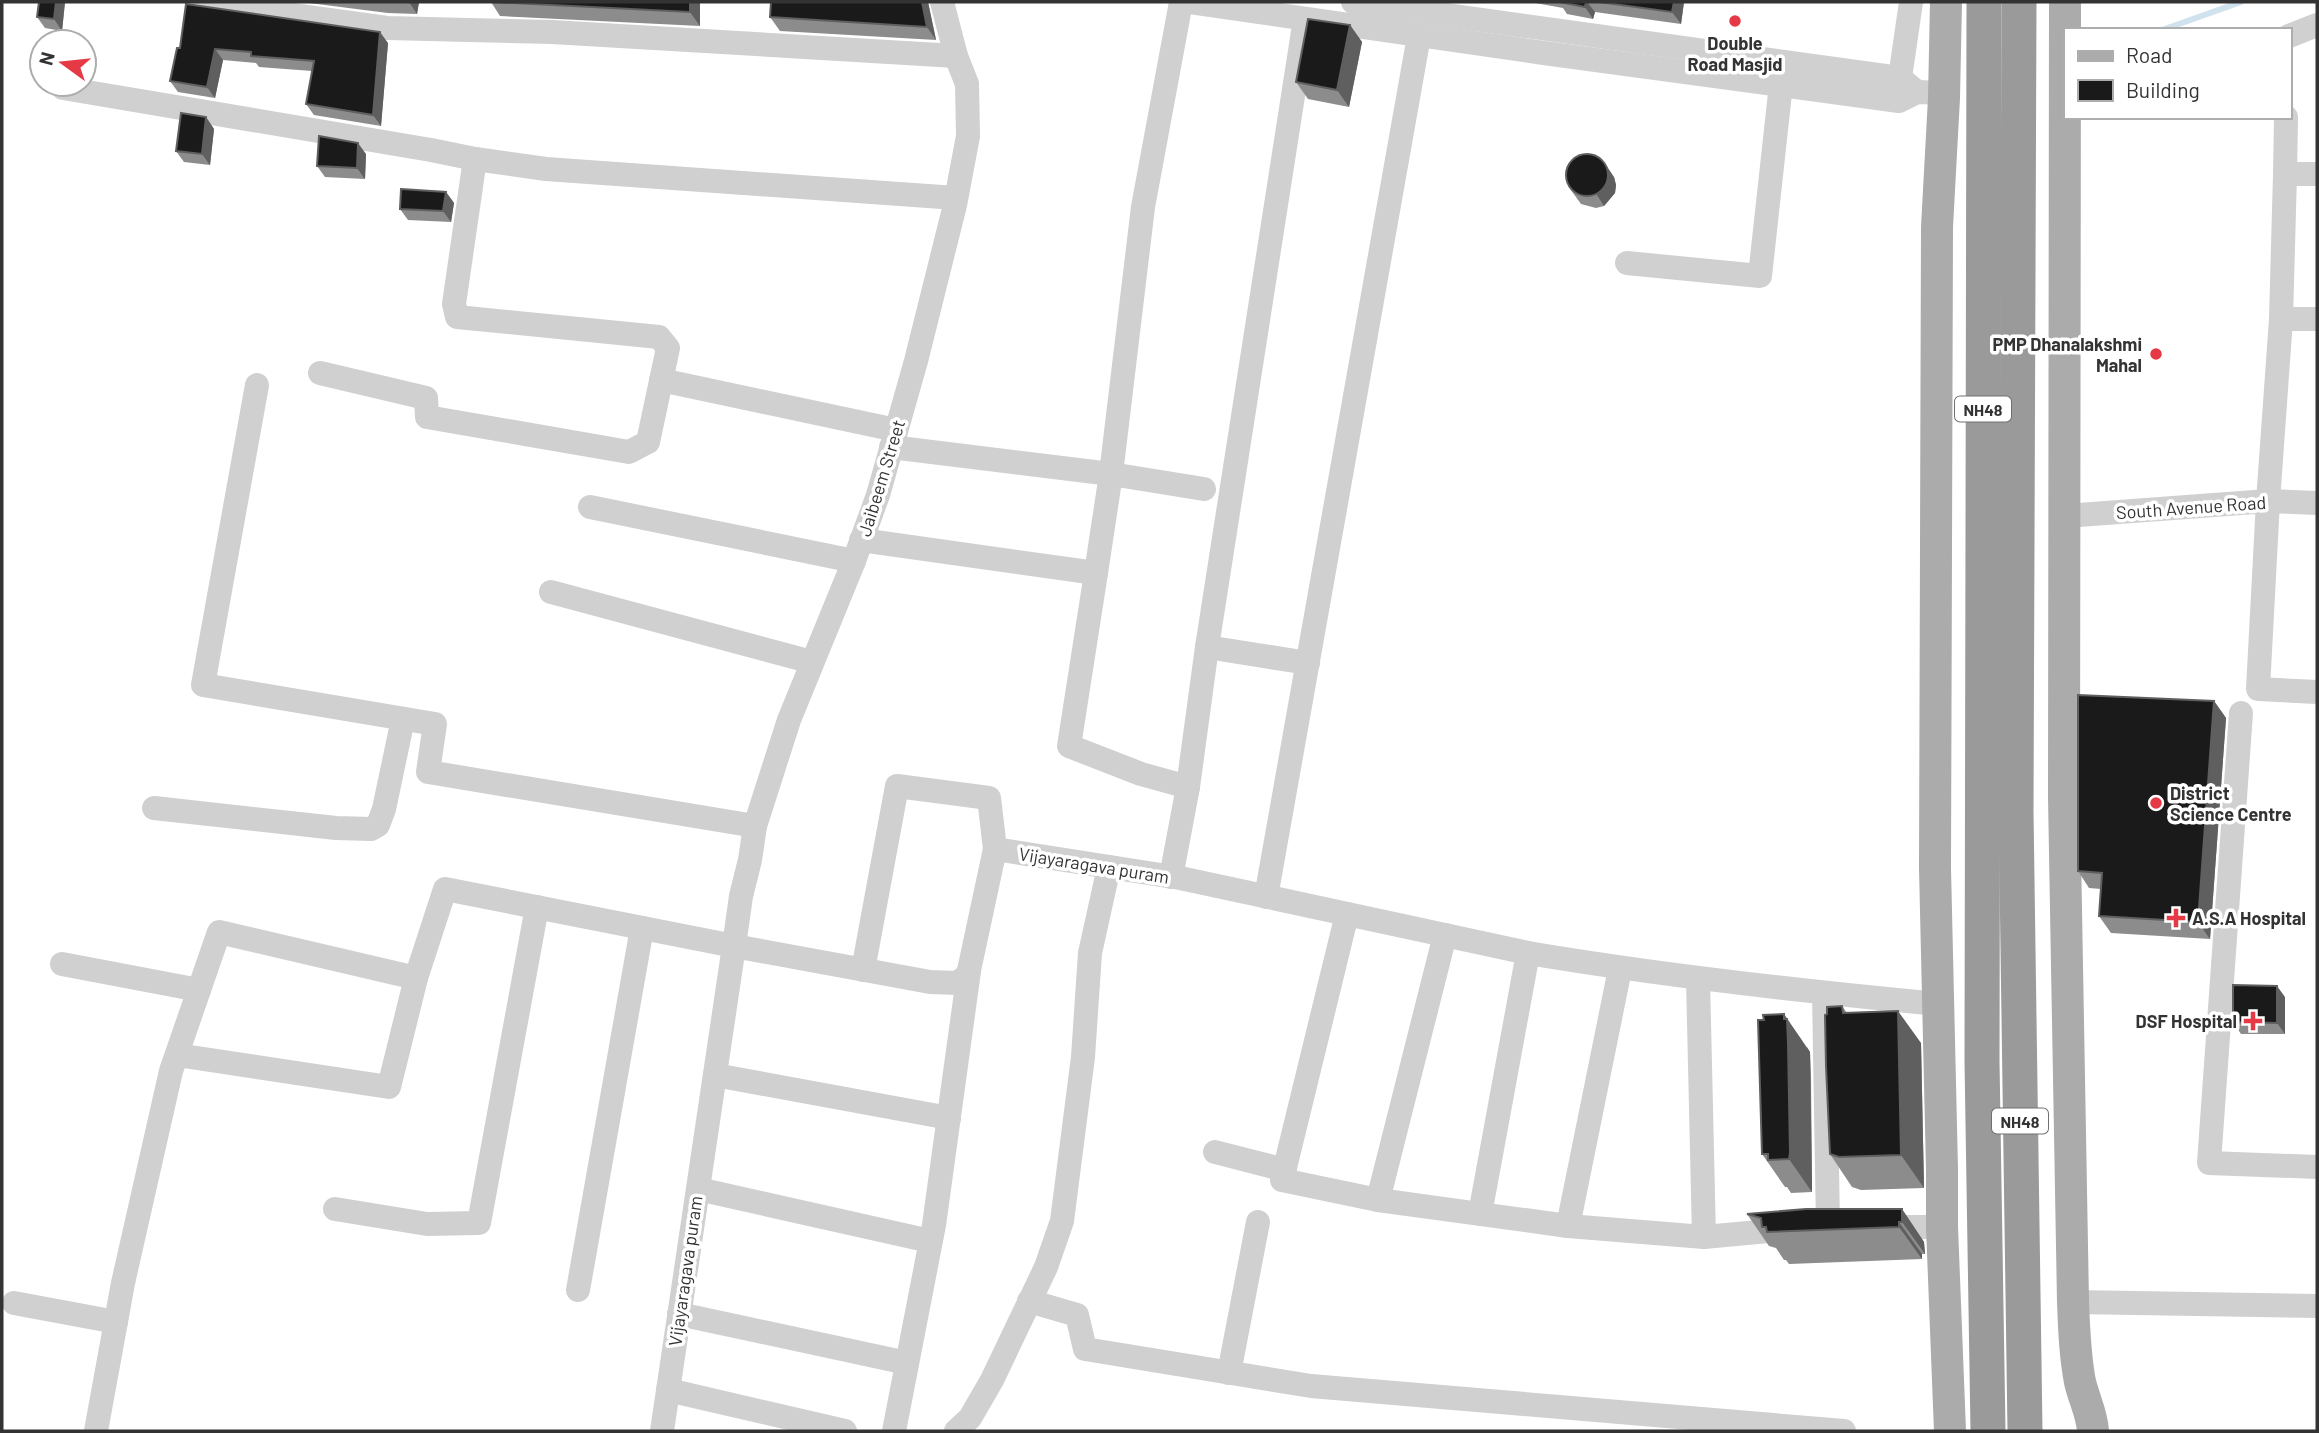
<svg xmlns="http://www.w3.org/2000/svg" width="2319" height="1433" viewBox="0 0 2319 1433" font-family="Barlow,sans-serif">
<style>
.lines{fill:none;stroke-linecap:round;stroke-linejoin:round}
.stream{stroke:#cfe2ee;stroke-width:6}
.minor{stroke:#d0d0d0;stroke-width:24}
.major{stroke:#ababab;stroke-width:32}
.highway{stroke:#9a9a9a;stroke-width:35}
.wall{fill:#8c8c8c}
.shaded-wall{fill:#5f5f5f}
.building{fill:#1a1a1a;stroke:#5f5f5f;stroke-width:2}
.poi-dot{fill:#e63946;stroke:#fff;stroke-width:2.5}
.labels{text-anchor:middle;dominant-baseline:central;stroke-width:7;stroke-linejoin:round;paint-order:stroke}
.shield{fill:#fff;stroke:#707070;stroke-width:2}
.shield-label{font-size:16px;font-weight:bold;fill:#333}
.poi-label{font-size:18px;font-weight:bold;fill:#333;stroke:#fff;text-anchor:end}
.street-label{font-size:18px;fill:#333;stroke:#fff}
</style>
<rect width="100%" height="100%" fill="#fff"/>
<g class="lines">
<path class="stream" d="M 2162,30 L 2241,2"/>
<g class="minor">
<path d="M 200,2 L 387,28 L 552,32 L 956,56"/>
<path d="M 1190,2 L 1544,53 L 1899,101 L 1917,92 L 1945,93"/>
<path d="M 1353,2 L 1900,78 L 1917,92"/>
<path d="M 2289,36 L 2317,25"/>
<path d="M 1900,78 L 1911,2"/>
<path d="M 63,88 L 431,150 L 475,159 L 546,169 L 956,198"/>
<path d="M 2286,117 L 2285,174 L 2317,174"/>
<path d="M 2285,174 L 2281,319 L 2268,501 L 2258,689 L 2317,692"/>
<path d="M 1627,263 L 1760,276 L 1781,84"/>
<path d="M 2281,319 L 2317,319"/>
<path d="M 320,373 L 426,398 L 427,417 L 629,452 L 648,442 L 668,348 L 659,337 L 457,317 L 454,304 L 475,159"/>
<path d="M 661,380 L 896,430"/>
<path d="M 257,385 L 203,685 L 435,724 L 428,772 L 755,826"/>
<path d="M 891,447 L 1111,474 L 1143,207 L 1181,2"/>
<path d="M 590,507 L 854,561"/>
<path d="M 2065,516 L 2268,501 L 2317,503"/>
<path d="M 861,540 L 1096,573 L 1111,474 L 1204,489"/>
<path d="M 1096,573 L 1069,746 L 1141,774 L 1188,787"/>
<path d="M 551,592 L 812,662"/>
<path d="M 1207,647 L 1308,663"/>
<path d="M 2241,713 L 2209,1163 L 2317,1167"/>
<path d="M 154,808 L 336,828 L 371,829 L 378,825 L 384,809 L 403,719"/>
<path d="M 1171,877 L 1188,787 L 1207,647 L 1305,19"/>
<path d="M 1266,897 L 1419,36"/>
<path d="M 1347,914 L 1282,1180 L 1378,1200 L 1445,935"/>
<path d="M 1528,953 C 1664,976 1801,991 1938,1004"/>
<path d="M 62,964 L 199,990"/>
<path d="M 863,970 L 897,786 L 989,798 L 995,849"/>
<path d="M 1698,979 L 1704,1237 L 1791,1229"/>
<path d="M 1824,993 L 1828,1226"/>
<path d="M 177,1055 L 389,1087 L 416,978"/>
<path d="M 715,1075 L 949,1118"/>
<path d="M 1215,1152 L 1285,1170"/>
<path d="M 698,1189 L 930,1241"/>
<path d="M 1378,1200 L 1568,1226 L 1620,969"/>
<path d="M 335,1209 L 427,1224 L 479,1223 L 537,907"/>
<path d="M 1568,1226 L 1704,1237"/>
<path d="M 1880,1227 L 1942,1227"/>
<path d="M 578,1290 L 642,928"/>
<path d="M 1029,1301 L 1077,1315 L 1085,1349 L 1311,1386 L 1844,1431"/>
<path d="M 2073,1302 L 2317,1306"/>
<path d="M 14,1303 L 116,1322"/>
<path d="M 679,1314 L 907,1363"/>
<path d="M 1229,1373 L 1258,1222"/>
<path d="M 668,1390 L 845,1431"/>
<path d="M 96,1431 L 123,1283 L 171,1071 L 219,932 L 416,978 L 445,889 L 734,946 L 741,896 L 750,860 L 755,826 L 789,720 L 854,561 L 878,495 L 916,361 L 955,205 L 968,136 L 967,84 L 956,56 L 942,2"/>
<path d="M 662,1431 L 734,946 L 930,982 L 957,983 L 968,975 L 995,849 L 1180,878 L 1528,953 L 1480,1214"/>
<path d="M 894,1431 L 934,1225 L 969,971"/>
<path d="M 956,1431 L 970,1418 L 992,1380 L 1046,1267 L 1062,1221 L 1083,1057 L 1090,953 L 1109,867"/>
</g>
<g class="major">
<path d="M 1946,2 L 1944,98 L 1937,227 L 1935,868 L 1942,1169 L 1942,1227 L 1950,1431"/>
<path d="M 2065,2 L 2064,797 L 2073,1302 C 2074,1329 2075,1356 2080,1382 C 2084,1399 2092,1414 2093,1431"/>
</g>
<g class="highway">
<path d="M 1984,2 L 1982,1061 L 1988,1431"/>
<path d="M 2019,2 L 2016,811 L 2025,1431"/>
</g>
</g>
<g class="wall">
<path d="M 39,2 L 65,2 L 62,31 L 45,28 L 37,17 Z"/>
<path d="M 301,2 L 419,2 L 417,14 L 388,13 Z"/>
<path d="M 491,2 L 700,2 L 700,26 L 500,16 Z"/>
<path d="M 928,2 L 936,40 L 780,31 L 770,17 Z"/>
<path d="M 1530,2 L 1684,2 L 1681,24 L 1595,12 L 1593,19 L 1567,14 L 1563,8 Z"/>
<path d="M 1350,25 L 1362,42 L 1349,107 L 1308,99 L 1296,82 Z"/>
<path d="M 388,43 L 381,126 L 314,115 L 306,104 L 312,71 L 259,67 L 256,63 L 223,60 L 215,98 L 178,92 L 170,81 L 177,48 Z"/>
<path d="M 206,117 L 214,129 L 210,165 L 184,162 L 176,151 Z"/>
<path d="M 366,154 L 365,179 L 325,177 L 317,166 Z"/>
<path d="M 1614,177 L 1616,185 L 1615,193 L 1604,206 L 1596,208 L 1581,204 L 1568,186 Z"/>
<path d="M 446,192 L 454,203 L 451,222 L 408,220 L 400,209 Z"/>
<path d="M 2214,701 L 2226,718 L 2210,939 L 2111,933 L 2099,916 L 2101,889 L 2089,888 L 2078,871 Z"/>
<path d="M 2285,997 L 2285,1034 L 2241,1034 L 2233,1022 Z"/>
<path d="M 1842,1006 L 1847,1013 L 1921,1043 L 1924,1188 L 1861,1190 L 1852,1187 L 1830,1154 L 1827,1014 Z"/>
<path d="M 1807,1047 L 1810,1052 L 1811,1075 L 1812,1185 L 1812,1192 L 1791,1193 L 1787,1187 L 1785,1187 L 1762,1154 Z"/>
<path d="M 1902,1209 L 1924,1242 L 1925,1254 L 1922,1254 L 1922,1259 L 1789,1264 L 1786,1260 L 1784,1260 L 1776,1248 L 1769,1246 L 1747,1214 Z"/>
</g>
<g class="shaded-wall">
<path d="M 56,2 L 65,2 L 62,31 L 54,19 Z"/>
<path d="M 409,2 L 419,2 L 417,14 Z"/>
<path d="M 690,2 L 700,2 L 700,26 L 690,12 Z"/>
<path d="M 922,2 L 928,2 L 936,40 L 927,27 Z"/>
<path d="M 1586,2 L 1587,2 L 1595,12 L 1593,19 L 1585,7 Z"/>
<path d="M 1674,2 L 1684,2 L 1681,24 L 1672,12 Z"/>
<path d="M 1350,25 L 1362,42 L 1349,107 L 1337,90 Z"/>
<path d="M 380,32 L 388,43 L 381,126 L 373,115 Z"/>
<path d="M 215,49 L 223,60 L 215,98 L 207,87 Z"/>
<path d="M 206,117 L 214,129 L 210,165 L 202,154 Z"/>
<path d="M 358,143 L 366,154 L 365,179 L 357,168 Z"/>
<path d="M 1606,165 L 1614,177 L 1616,185 L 1615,193 L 1604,206 L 1597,195 Z"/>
<path d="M 446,192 L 454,203 L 451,222 L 443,211 Z"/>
<path d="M 2214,701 L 2226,718 L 2210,939 L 2198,922 Z"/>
<path d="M 2277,986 L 2285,997 L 2285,1034 L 2277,1023 Z"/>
<path d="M 1898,1011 L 1921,1043 L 1924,1188 L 1901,1155 Z"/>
<path d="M 1784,1014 L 1810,1052 L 1812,1185 L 1812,1192 L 1789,1159 Z"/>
<path d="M 1902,1209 L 1924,1242 L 1925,1254 L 1902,1222 Z"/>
<path d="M 1899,1222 L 1922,1254 L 1922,1259 L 1899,1227 Z"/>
</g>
<g class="building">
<path d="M 39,2 L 56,2 L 54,19 L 37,17 Z"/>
<path d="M 491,2 L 690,2 L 690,12 Z"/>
<path d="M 771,2 L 922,2 L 927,27 L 770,17 Z"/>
<path d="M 1560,2 L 1586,2 L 1585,7 Z"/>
<path d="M 1599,2 L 1674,2 L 1672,12 Z"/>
<path d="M 186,4 L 380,32 L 373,115 L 306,104 L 314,61 L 251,56 L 251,52 L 215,49 L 207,87 L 170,81 L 177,48 L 180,48 Z"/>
<path d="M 1308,19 L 1350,25 L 1337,90 L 1296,82 Z"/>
<path d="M 181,113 L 206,117 L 202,154 L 176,151 Z"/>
<path d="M 319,136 L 358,143 L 357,168 L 317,166 Z"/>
<circle cx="1587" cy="175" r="21"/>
<path d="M 401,189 L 446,192 L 443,211 L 400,209 Z"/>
<path d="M 2078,695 L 2214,701 L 2198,922 L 2099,916 L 2102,873 L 2078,871 Z"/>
<path d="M 2233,985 L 2277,986 L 2277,1023 L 2233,1022 Z"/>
<path d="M 1842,1006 L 1843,1013 L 1898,1011 L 1901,1155 L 1839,1157 L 1830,1154 L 1826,1066 L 1825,1015 L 1827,1014 L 1827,1007 Z"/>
<path d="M 1784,1014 L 1784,1019 L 1787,1019 L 1788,1043 L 1790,1153 L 1789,1159 L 1768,1160 L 1768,1154 L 1762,1154 L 1758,1020 L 1764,1020 L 1763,1015 Z"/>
<path d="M 1806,1209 L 1902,1209 L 1902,1222 L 1899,1222 L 1899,1227 L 1767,1232 L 1766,1227 L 1762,1227 L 1761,1218 L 1747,1214 Z"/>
</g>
<g class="poi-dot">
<circle cx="1735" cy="21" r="7"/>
<circle cx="2156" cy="354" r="7"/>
<circle cx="2156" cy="803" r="7"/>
<path d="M2172.5 907.5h7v7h7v7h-7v7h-7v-7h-7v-7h7z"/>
<path d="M2249.5 1010.5h7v7h7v7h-7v7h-7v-7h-7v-7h7z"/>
</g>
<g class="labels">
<g class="shield">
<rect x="1955" y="396.5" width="56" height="25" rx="5"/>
<rect x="1992" y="1108.5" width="56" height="25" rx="5"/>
</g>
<g class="shield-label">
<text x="1983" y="409">NH48</text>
<text x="2020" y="1121">NH48</text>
</g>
<g class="poi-label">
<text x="1735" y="43" text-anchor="middle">Double<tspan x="1735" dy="21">Road Masjid</tspan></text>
<text x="2142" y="344">PMP Dhanalakshmi<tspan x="2142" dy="21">Mahal</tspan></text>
<text x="2170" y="793" text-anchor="start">District<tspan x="2170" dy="21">Science Centre</tspan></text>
<text x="2192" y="918" text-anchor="start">A.S.A Hospital</text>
<text x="2237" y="1021">DSF Hospital</text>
</g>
<g class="street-label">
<text transform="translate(881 478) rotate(-73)">Jaibeem Street</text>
<text transform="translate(2191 507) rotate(-4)">South Avenue Road</text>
<text transform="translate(1094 865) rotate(9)">Vijayaragava puram</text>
<text transform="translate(685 1271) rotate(-82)">Vijayaragava puram</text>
</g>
</g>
<rect width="2319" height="1433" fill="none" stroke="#333333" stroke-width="7"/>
<rect x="2064" y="28" width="228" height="91" fill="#ffffff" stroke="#adadad" stroke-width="2"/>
<rect x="2078" y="51" width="35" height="10" fill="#ababab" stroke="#adadad" stroke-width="2"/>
<text x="2126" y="63" font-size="21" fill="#333333">Road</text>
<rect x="2078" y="80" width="35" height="21" fill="#1a1a1a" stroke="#adadad" stroke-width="2"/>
<text x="2126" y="98" font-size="21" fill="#333333">Building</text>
<g transform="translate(63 63) rotate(285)"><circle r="33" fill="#ffffff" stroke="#adadad" stroke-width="2"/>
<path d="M0-5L12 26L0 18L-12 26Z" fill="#e63946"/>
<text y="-10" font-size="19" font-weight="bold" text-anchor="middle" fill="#333333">N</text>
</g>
</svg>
